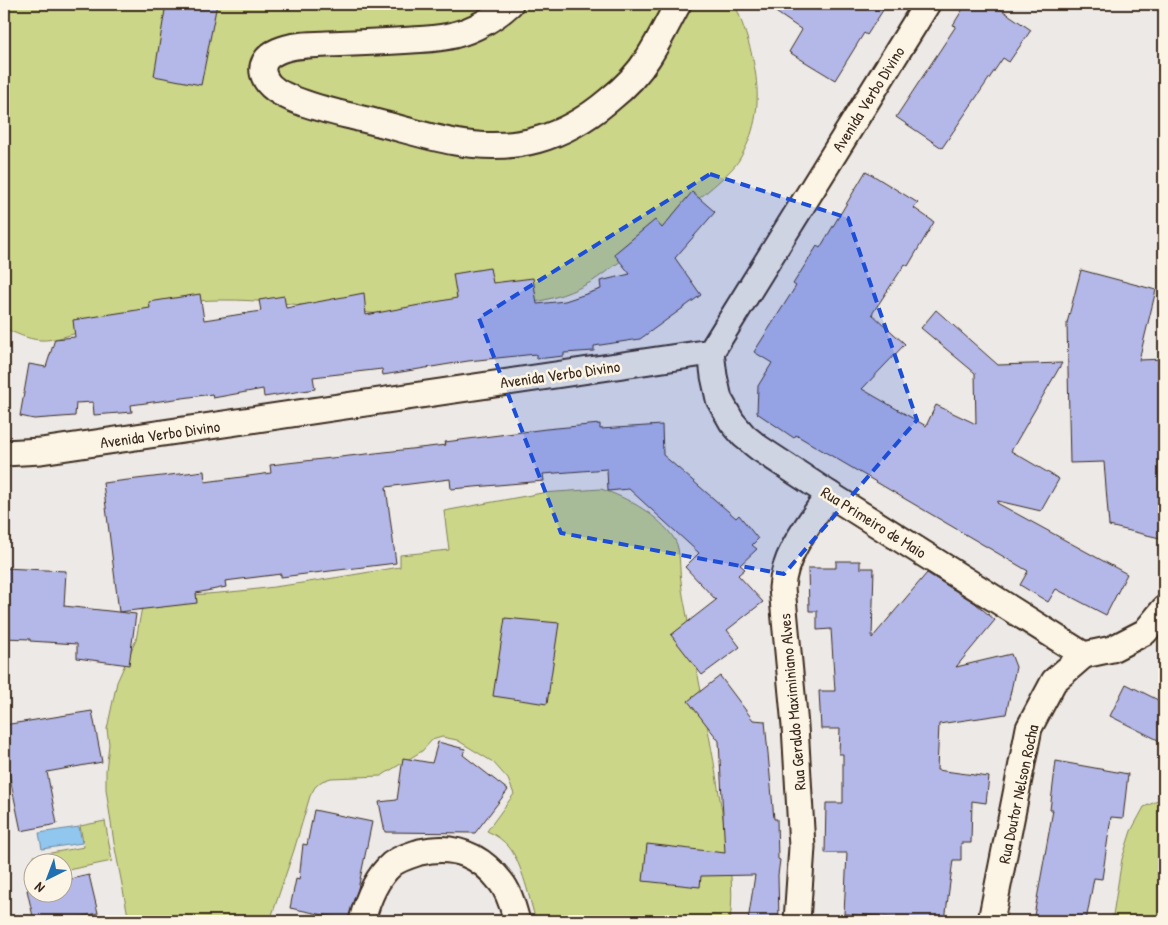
<svg xmlns="http://www.w3.org/2000/svg" width="1168" height="925" viewBox="0 0 1168 925" font-family="'Patrick Hand',sans-serif">
<style>
.green{fill:#cbd689;stroke:#838054}
.water{fill:#91c7ef;stroke:#6f889b}
.building{fill:#b3b8e9;stroke:#3b2a1e}
.lines{fill:none;stroke-linecap:round;stroke-linejoin:round}
.minor-casing{stroke:#3b2a1e;stroke-width:29}
.minor{stroke:#fcf5e5;stroke-width:25}
.marked{fill:#1d4ed8;fill-opacity:0.2;stroke:#1d4ed8;stroke-width:4;stroke-dasharray:10 6;stroke-linejoin:round}
.labels{text-anchor:middle;dominant-baseline:central;stroke-width:5;stroke-linejoin:round;paint-order:stroke}
.street-label{font-size:16px;fill:#3b2a1e;stroke:#fcf5e5}
</style>
<rect width="100%" height="100%" fill="#ede9e6"/>
<filter id="ink" filterUnits="userSpaceOnUse"><feTurbulence type="fractalNoise" baseFrequency=".02" numOctaves="2"/><feDisplacementMap in="SourceGraphic" scale="10" xChannelSelector="R" yChannelSelector="G"/><feConvolveMatrix kernelMatrix="1 2 1 2 8 2 1 2 1" color-interpolation-filters="sRGB"/></filter>
<g filter="url(#ink)">
<g class="green">
<path d="M 4,4 L 735,4 C 755,56 771,107 739,160 C 732,172 702,196 690,206 C 663,228 636,251 607,271 C 601,275 594,281 587,284 C 544,307 495,308 447,311 C 422,313 396,316 370,313 C 319,308 269,299 217,300 C 175,300 128,319 87,330 C 72,334 55,341 40,340 C 27,339 15,333 4,328 Z"/>
<path d="M 601,489 C 628,498 659,515 675,540 C 681,551 679,568 681,581 C 682,591 684,601 686,611 C 698,678 712,745 722,812 C 728,847 735,886 730,921 L 536,921 C 530,901 522,863 509,847 C 503,840 496,835 487,831 L 514,794 L 508,779 L 493,762 L 457,740 L 442,737 L 432,740 L 422,751 L 381,776 L 331,778 L 322,781 L 315,787 L 310,796 L 294,850 L 270,921 L 129,921 L 114,843 L 106,789 L 106,771 L 109,744 L 107,729 L 117,682 L 136,640 L 144,596 C 231,597 315,581 400,567 L 400,555 L 449,550 L 444,511 L 542,493 Z"/>
<path d="M 1164,798 L 1164,921 L 1112,921 L 1122,859 L 1131,831 L 1144,807 Z"/>
<path d="M 105,821 L 112,861 L 63,871 L 62,862 L 35,862 L 34,856 L 84,847 L 80,826 Z"/>
</g>
<path class="water" d="M 79,827 L 82,843 L 42,849 L 39,833 Z"/>
<g class="building">
<path d="M 166,4 L 217,4 L 201,85 L 154,76 Z"/>
<path d="M 764,4 L 887,4 L 867,35 L 864,33 L 835,80 L 789,52 L 802,30 Z"/>
<path d="M 966,4 L 993,4 L 1031,30 L 1009,62 L 1003,58 L 942,148 L 896,117 L 956,26 L 953,25 Z"/>
<path d="M 866,171 L 918,203 L 914,208 L 934,222 L 908,266 L 905,264 L 872,314 L 905,344 L 862,389 L 926,426 L 936,405 L 976,424 L 975,373 L 921,328 L 936,310 L 998,365 L 1062,363 L 1011,451 L 1059,479 L 1041,511 L 998,501 L 997,503 L 1127,574 L 1106,615 L 1056,589 L 1048,602 L 1020,585 L 1028,571 L 796,435 L 794,438 L 757,413 L 758,386 L 772,363 L 754,352 L 796,286 L 793,284 L 817,246 L 820,248 Z"/>
<path d="M 692,192 L 715,212 L 675,258 L 701,295 L 640,339 L 594,346 L 594,351 L 564,353 L 564,356 L 536,359 L 536,354 L 468,361 L 383,375 L 382,369 L 313,377 L 315,389 L 264,397 L 263,389 L 213,398 L 212,394 L 131,405 L 132,412 L 94,415 L 93,402 L 76,403 L 75,416 L 34,419 L 20,416 L 29,364 L 46,367 L 55,339 L 75,337 L 73,320 L 150,308 L 149,302 L 200,294 L 204,320 L 261,311 L 259,300 L 284,296 L 286,308 L 364,293 L 366,315 L 457,298 L 453,274 L 490,268 L 493,283 L 533,278 L 537,304 L 565,301 L 601,289 L 600,281 L 630,274 L 614,254 L 655,220 L 662,228 Z"/>
<path d="M 1081,270 L 1156,290 L 1139,360 L 1164,359 L 1164,539 L 1109,526 L 1104,462 L 1070,463 L 1067,323 Z"/>
<path d="M 600,424 L 600,429 L 662,425 L 663,455 L 736,518 L 739,515 L 758,539 L 752,545 L 757,549 L 740,565 L 745,569 L 738,575 L 763,602 L 727,630 L 740,647 L 702,675 L 671,635 L 716,600 L 685,567 L 699,553 L 629,489 L 608,491 L 607,469 L 543,474 L 544,481 L 451,489 L 450,479 L 386,487 L 396,563 L 281,577 L 281,574 L 225,581 L 226,587 L 196,593 L 197,603 L 119,612 L 103,483 L 204,471 L 205,482 L 271,473 L 270,465 L 446,445 L 445,442 L 546,429 Z"/>
<path d="M 836,561 L 860,561 L 860,568 L 874,568 L 872,638 L 927,573 L 975,603 L 995,620 L 956,667 L 1011,654 L 1016,667 L 1006,714 L 939,724 L 937,770 L 989,777 L 986,803 L 972,801 L 971,843 L 961,843 L 961,860 L 953,860 L 945,920 L 844,914 L 847,853 L 825,853 L 826,803 L 843,803 L 843,754 L 839,754 L 840,729 L 821,729 L 819,691 L 835,691 L 831,629 L 817,630 L 817,611 L 809,611 L 808,568 L 836,568 Z"/>
<path d="M 4,568 L 66,571 L 64,606 L 136,614 L 129,665 L 77,658 L 77,644 L 30,641 L 30,639 L 4,638 Z"/>
<path d="M 505,618 L 559,623 L 547,704 L 493,696 Z"/>
<path d="M 720,676 L 753,720 L 765,721 L 774,819 L 777,819 L 778,859 L 780,860 L 778,875 L 779,921 L 748,921 L 755,875 L 701,876 L 700,887 L 643,881 L 647,844 L 725,853 L 719,741 L 688,701 Z"/>
<path d="M 1126,684 L 1164,703 L 1164,743 L 1110,716 Z"/>
<path d="M 92,711 L 102,762 L 47,772 L 57,824 L 21,831 L 10,778 L 4,725 Z"/>
<path d="M 438,742 L 465,749 L 463,755 L 508,790 L 475,833 L 385,832 L 379,802 L 397,800 L 403,758 L 432,763 Z"/>
<path d="M 1056,761 L 1128,774 L 1123,818 L 1111,817 L 1102,879 L 1094,878 L 1086,921 L 1033,921 L 1053,810 L 1050,810 Z"/>
<path d="M 314,810 L 372,822 L 358,889 L 348,920 L 290,908 L 296,879 L 299,880 L 303,844 L 307,845 Z"/>
<path d="M 89,875 L 98,913 L 63,921 L 34,921 L 27,890 L 32,889 L 32,892 L 62,892 L 62,881 Z"/>
</g>
<g class="lines">
<g class="minor-casing">
<g id="minor">
<path d="M 510,4 C 495,18 474,30 454,35 C 440,39 425,39 412,40 C 383,42 355,43 327,44 C 311,45 293,44 278,51 C 266,56 259,66 265,78 C 274,100 335,112 358,118 C 391,125 422,136 455,142 C 515,153 563,139 609,100 C 624,88 638,74 648,58 C 659,41 668,22 678,4"/>
<path d="M 711,352 L 714,376 L 719,399 L 732,422 L 744,436 L 759,448 L 829,494 L 1084,655"/>
<path d="M 4,453 L 41,451 L 711,352 L 927,4"/>
<path d="M 1084,655 L 1112,649 L 1145,632 L 1164,609"/>
<path d="M 362,921 C 367,901 376,878 392,864 C 400,858 411,855 420,852 C 455,844 480,855 501,882 C 510,893 513,908 517,921"/>
<path d="M 797,921 L 802,847 L 795,726 L 782,588 C 784,553 810,523 829,494"/>
<path d="M 991,921 L 1029,728 L 1054,681 L 1084,655"/>
</g>
</g>
<use href="#minor" class="minor"/>
</g>
</g>
<path class="marked" d="M 710,174 L 848,218 L 917,420 L 784,574 L 561,533 L 479,318 Z"/>
<g class="labels">
<g class="street-label">
<text transform="translate(868 99) rotate(-58)">Avenida Verbo Divino</text>
<text transform="translate(560 374) rotate(-8)">Avenida Verbo Divino</text>
<text transform="translate(160 434) rotate(-8)">Avenida Verbo Divino</text>
<text transform="translate(874 522) rotate(32)">Rua Primeiro de Maio</text>
<text transform="translate(792 702) rotate(-95)">Rua Geraldo Maximiniano Alves</text>
<text transform="translate(1018 794) rotate(-78)">Rua Doutor Nelson Rocha</text>
</g>
</g>
<rect width="1168" height="925" fill="none" stroke="#fcf5e5" stroke-width="20"/>
<rect x="10" y="10" width="1148" height="905" fill="none" stroke="#3b2a1e" stroke-width="2" filter="url(#ink)"/>
<g transform="translate(48 878) rotate(222)"><circle r="24" fill="#fcf5e5" stroke="#afa495"/>
<path d="M0-4L9 19L0 12L-9 19Z" fill="#1f6fb2"/>
<text y="-8" font-size="14" font-weight="bold" text-anchor="middle" fill="#3b2a1e">N</text>
</g>
</svg>
